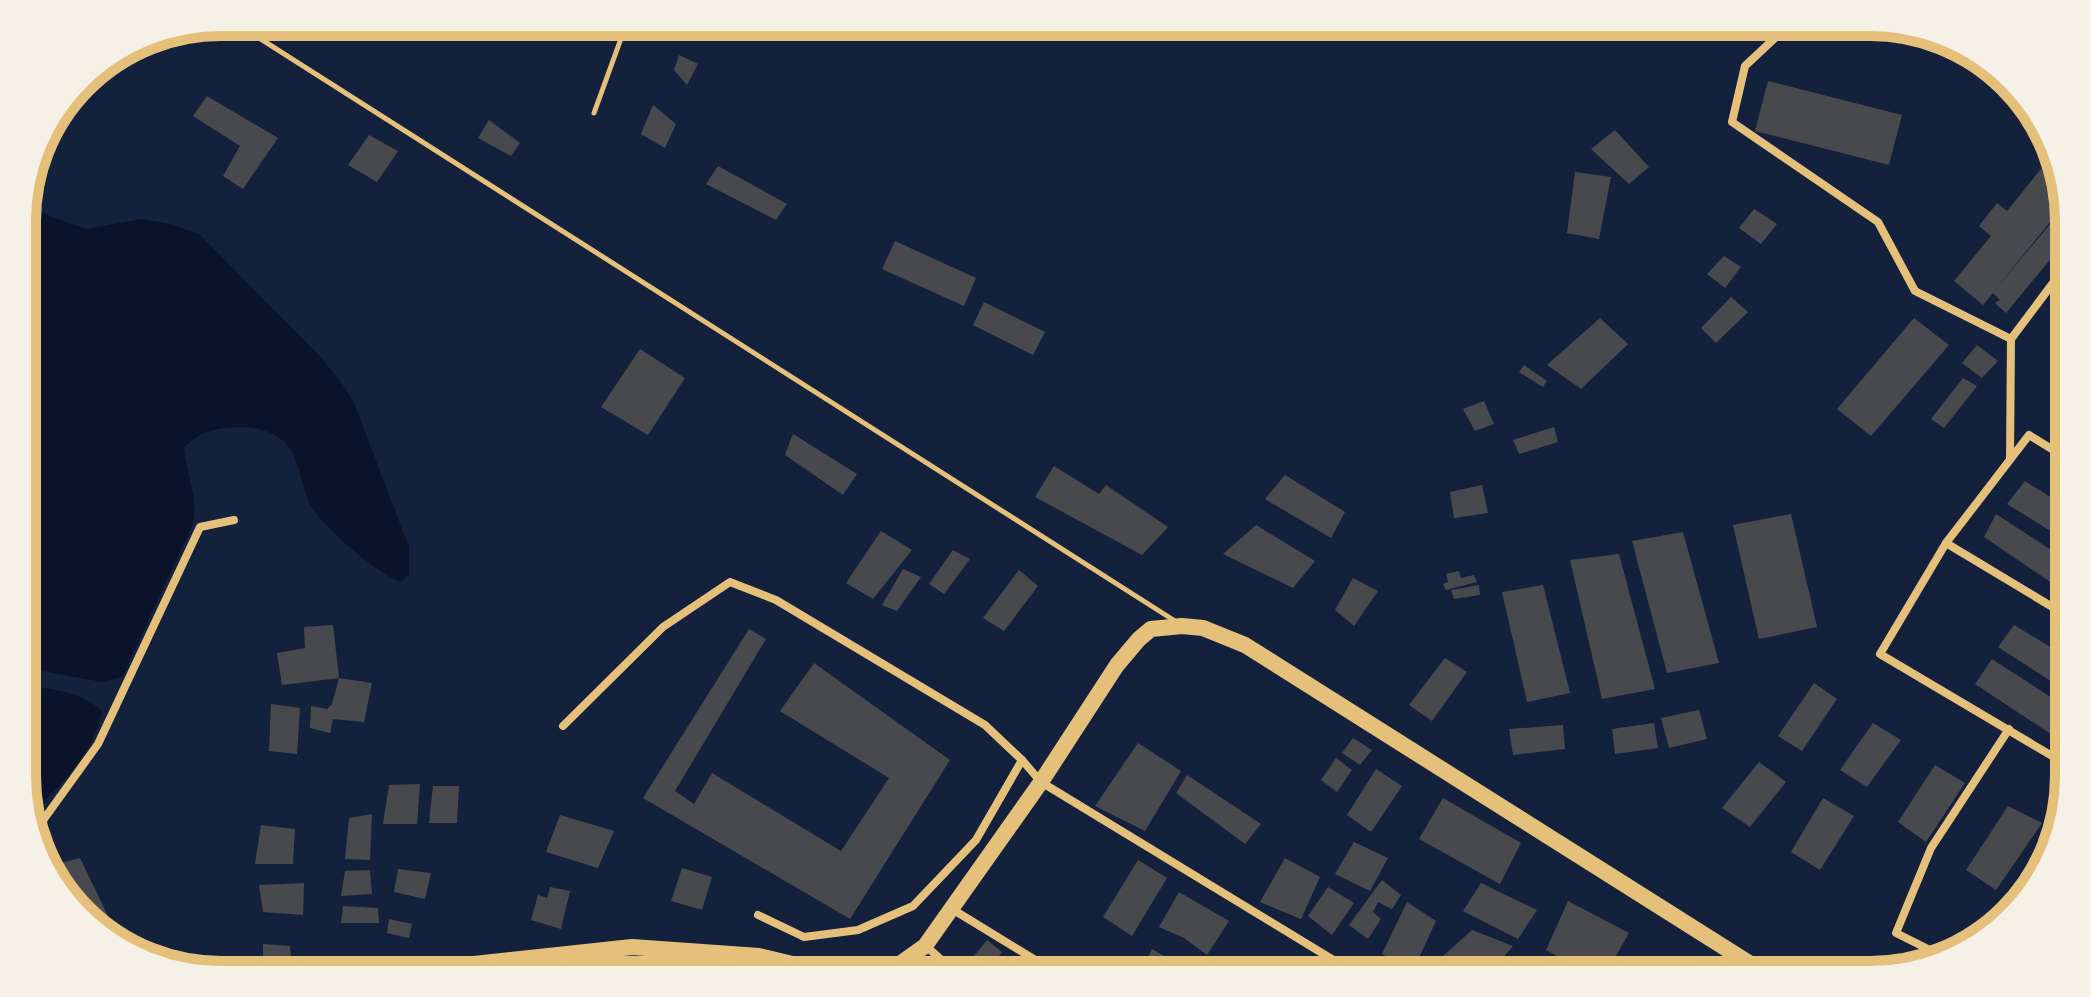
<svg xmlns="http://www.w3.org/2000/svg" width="2091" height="997" viewBox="0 0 2091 997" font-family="Ubuntu,sans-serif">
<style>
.water{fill:#0b132b}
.building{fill:#48494c}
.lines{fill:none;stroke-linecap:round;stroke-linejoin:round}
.service{stroke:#e5c07b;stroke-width:5}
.minor{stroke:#e5c07b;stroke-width:8}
.primary{stroke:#e5c07b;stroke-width:16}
.rim{fill:none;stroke:#e5c07b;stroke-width:10}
</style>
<rect width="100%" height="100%" fill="#14213d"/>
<g class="water">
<path d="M 24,202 L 48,215 L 85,229 L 142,219 L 171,224 L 200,235 L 319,355 L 341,382 L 354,403 L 409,547 L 409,575 L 401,582 C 378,574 329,532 315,512 C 301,493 302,467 290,449 C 275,424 230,423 205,433 C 198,435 190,442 184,447 C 186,473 200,501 192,526 L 122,677 L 102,682 L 42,671 L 23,671 Z"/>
<path d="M 24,686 C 51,689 81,691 102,711 C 95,751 58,790 29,815 L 24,802 Z"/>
</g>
<g class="building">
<path d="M 679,55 L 698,64 L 687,85 L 674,70 Z"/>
<path d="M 1768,81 L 1902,115 L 1889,165 L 1755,131 Z"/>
<path d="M 207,96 L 278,138 L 243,189 L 223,176 L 240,146 L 193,116 Z"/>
<path d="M 653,105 L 676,124 L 665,148 L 641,134 Z"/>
<path d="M 489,120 L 520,143 L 511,156 L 478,138 Z"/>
<path d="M 1615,130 L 1649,167 L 1629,184 L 1591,149 Z"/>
<path d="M 369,135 L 398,151 L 377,182 L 348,165 Z"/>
<path d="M 2044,165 L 2060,178 L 2067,201 L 1994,291 L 2061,211 L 2067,216 L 2067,239 L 2006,313 L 1995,303 L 2000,300 L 1993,293 L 1983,305 L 1954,281 L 1991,236 L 1979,226 L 1997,203 L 2007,211 Z"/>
<path d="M 718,166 L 787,204 L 776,220 L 706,184 Z"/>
<path d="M 1575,172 L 1611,177 L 1599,239 L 1567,233 Z"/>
<path d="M 1754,209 L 1777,224 L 1761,244 L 1739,228 Z"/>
<path d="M 895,241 L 976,278 L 964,306 L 882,269 Z"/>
<path d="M 1724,256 L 1741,267 L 1725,288 L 1707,274 Z"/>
<path d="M 1731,297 L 1748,312 L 1716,343 L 1701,328 Z"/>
<path d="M 984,302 L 1045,332 L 1033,355 L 973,325 Z"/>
<path d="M 1600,318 L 1628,344 L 1581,389 L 1547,365 Z"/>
<path d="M 1914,318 L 1949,345 L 1871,436 L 1837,409 Z"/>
<path d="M 1977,345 L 1998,361 L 1982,378 L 1962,363 Z"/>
<path d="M 640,349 L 685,378 L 648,435 L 601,407 Z"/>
<path d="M 1524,365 L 1547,381 L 1543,387 L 1519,372 Z"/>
<path d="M 1963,378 L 1977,386 L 1944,428 L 1931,419 Z"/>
<path d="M 1484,401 L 1494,424 L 1475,431 L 1463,409 Z"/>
<path d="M 1554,427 L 1558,442 L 1519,454 L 1513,440 Z"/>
<path d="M 793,434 L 857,474 L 843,495 L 785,455 Z"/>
<path d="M 1054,466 L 1099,494 L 1106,485 L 1168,527 L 1142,555 L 1035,497 Z"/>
<path d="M 1285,475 L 1345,512 L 1331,538 L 1265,499 Z"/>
<path d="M 2025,481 L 2068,508 L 2068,542 L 2007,504 Z"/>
<path d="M 1482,485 L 1488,513 L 1454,518 L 1450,492 Z"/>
<path d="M 1791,514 L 1817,627 L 1759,639 L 1733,525 Z"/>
<path d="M 1996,514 L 2068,561 L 2068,594 L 1984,537 Z"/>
<path d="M 1256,525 L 1315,561 L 1293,588 L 1223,554 Z"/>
<path d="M 881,531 L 912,550 L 873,599 L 846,583 Z"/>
<path d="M 1683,532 L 1719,663 L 1667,673 L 1632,541 Z"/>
<path d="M 953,550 L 970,559 L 944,594 L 929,584 Z"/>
<path d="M 1619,554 L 1655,689 L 1602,699 L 1570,560 Z"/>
<path d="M 903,569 L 921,577 L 897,611 L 882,605 Z"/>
<path d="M 1019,570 L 1038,586 L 1004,631 L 983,618 Z"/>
<path d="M 1459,571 L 1461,578 L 1474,575 L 1477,582 L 1446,590 L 1443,584 L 1448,582 L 1446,574 Z"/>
<path d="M 1353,578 L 1378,591 L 1354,626 L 1335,610 Z"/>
<path d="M 1479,585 L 1480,595 L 1454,599 L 1451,590 Z"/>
<path d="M 1543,585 L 1570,693 L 1527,702 L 1502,592 Z"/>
<path d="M 333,625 L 339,678 L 282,685 L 277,653 L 305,648 L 304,627 Z"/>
<path d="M 2014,625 L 2069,658 L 2069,693 L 1998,647 Z"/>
<path d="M 749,629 L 766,639 L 675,791 L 694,804 L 712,773 L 841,851 L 889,778 L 780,711 L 814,663 L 950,760 L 850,919 L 643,798 Z"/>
<path d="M 1445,658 L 1467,672 L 1432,721 L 1409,705 Z"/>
<path d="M 1992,659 L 2069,709 L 2069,746 L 1975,684 Z"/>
<path d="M 339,678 L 372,683 L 364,722 L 333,719 L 330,733 L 310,728 L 311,706 L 327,709 L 332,704 Z"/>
<path d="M 1814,683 L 1837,699 L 1802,751 L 1778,736 Z"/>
<path d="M 271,704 L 300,708 L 297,754 L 269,751 Z"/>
<path d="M 1699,710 L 1707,739 L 1669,748 L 1661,718 Z"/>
<path d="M 1654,723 L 1658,748 L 1615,754 L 1612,729 Z"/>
<path d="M 1873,723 L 1901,740 L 1867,787 L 1840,770 Z"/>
<path d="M 1563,725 L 1565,749 L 1513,755 L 1509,729 Z"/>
<path d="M 1353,738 L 1372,750 L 1360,765 L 1342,753 Z"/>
<path d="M 1138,743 L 1181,771 L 1145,831 L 1095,806 Z"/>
<path d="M 1336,758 L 1352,770 L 1337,792 L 1321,780 Z"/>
<path d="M 1759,762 L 1786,782 L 1750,827 L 1722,808 Z"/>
<path d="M 1935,765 L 1965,783 L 1926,842 L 1898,822 Z"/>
<path d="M 1376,769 L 1402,786 L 1371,832 L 1347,815 Z"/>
<path d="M 1187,775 L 1261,824 L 1245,844 L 1176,793 Z"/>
<path d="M 420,784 L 417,824 L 383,824 L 389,785 Z"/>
<path d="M 433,786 L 459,786 L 457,823 L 429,823 Z"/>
<path d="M 1443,798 L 1521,843 L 1500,884 L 1419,839 Z"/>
<path d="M 1823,798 L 1854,816 L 1820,870 L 1791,852 Z"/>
<path d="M 2008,806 L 2042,823 L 1996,890 L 1966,870 Z"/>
<path d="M 372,814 L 370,860 L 345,859 L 349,818 Z"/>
<path d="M 560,815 L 614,831 L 598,868 L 546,852 Z"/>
<path d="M 261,825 L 295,829 L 293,864 L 255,864 Z"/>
<path d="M 1354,842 L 1388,858 L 1370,891 L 1335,874 Z"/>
<path d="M 80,858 L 122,945 L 63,897 L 50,866 Z"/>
<path d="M 1285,858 L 1320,877 L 1301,919 L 1260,902 Z"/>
<path d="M 1138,860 L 1167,878 L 1132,936 L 1103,917 Z"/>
<path d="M 682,868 L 712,877 L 702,910 L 671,901 Z"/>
<path d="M 398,869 L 431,873 L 425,899 L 394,892 Z"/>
<path d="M 370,870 L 372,894 L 341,896 L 345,871 Z"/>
<path d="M 1382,880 L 1401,895 L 1392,909 L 1378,902 L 1373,912 L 1381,919 L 1368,939 L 1349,925 Z"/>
<path d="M 304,883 L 303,915 L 263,912 L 259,885 Z"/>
<path d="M 1481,883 L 1537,910 L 1518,939 L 1463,911 Z"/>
<path d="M 550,887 L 570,891 L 561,929 L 531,920 L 538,895 L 547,898 Z"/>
<path d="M 1328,887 L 1354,903 L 1332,935 L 1308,916 Z"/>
<path d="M 1179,892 L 1229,921 L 1207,955 L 1184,938 L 1159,927 Z"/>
<path d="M 1568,901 L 1629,933 L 1605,975 L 1592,975 L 1546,950 Z"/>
<path d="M 1407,902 L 1436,921 L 1413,971 L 1382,954 Z"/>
<path d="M 343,906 L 378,908 L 379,923 L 341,923 Z"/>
<path d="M 389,919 L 412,924 L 409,938 L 387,933 Z"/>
<path d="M 1472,930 L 1513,946 L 1488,975 L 1472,975 L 1442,957 Z"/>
<path d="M 987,940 L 1002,952 L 988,971 L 970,961 Z"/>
<path d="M 263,944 L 290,946 L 292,966 L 263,966 Z"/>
<path d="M 1152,949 L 1198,975 L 1142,975 L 1140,974 Z"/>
<path d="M 1020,958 L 1045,971 L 1043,975 L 1013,975 Z"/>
<path d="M 1287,958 L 1302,970 L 1299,975 L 1274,975 Z"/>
</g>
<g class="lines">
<g class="service">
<path d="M 234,22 L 1175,621"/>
<path d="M 594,113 L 627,22"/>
</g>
<g class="minor">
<path d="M 1792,22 L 1745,66 L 1732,122 L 1878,222 L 1915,291 L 2011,339"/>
<path d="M 2010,458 L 2011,339 L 2068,263"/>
<path d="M 2068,459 L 2029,435 L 1946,543 L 2069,617"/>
<path d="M 1946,543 L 1880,654 L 2069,766"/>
<path d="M 563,726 L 663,627 L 730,582 L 776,600 L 985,725 L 1022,760 L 1041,782 L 1358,975"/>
<path d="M 34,828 L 39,826 L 98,744 L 200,527 L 234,520"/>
<path d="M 952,909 L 1060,975"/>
<path d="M 758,915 L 804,937 L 858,930 L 913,906 L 976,840 L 1022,760"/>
<path d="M 926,946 L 958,975"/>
<path d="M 1940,955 L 1896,933 L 1931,848 L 2009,729"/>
<path d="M 591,975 L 597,950"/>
</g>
<path class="primary" d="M 372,975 L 632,947 L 759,956 L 830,973 L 890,971 L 925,946 L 1041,782 L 1117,665 L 1139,639 L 1151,629 L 1182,626 L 1203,628 L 1245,645 L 1768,975"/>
</g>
<path d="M0 0H2091V997H0ZM221 36H1870A185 185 0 0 1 2055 221V776A185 185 0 0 1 1870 961H221A185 185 0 0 1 36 776V221A185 185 0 0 1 221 36Z" fill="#f6f1e7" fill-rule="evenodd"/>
<path class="rim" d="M221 36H1870A185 185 0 0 1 2055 221V776A185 185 0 0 1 1870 961H221A185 185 0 0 1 36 776V221A185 185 0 0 1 221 36Z"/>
</svg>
